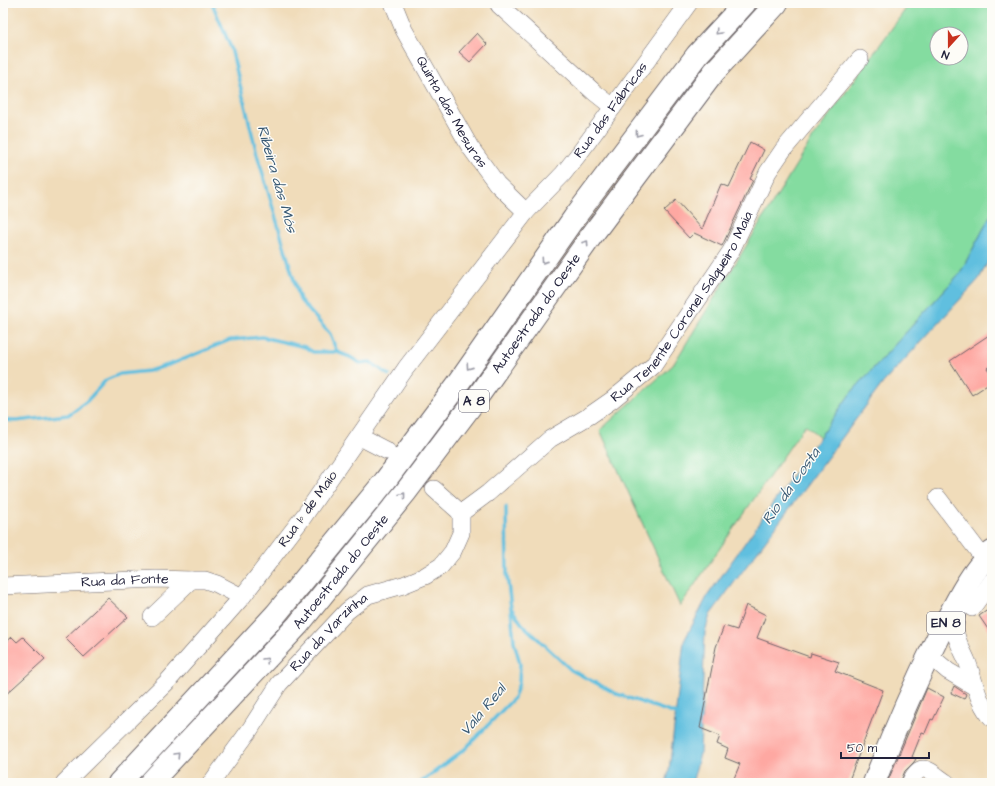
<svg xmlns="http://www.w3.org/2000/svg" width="995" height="786" viewBox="0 0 995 786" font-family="'Architects Daughter',sans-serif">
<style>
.green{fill:#84dca0;stroke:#537f6e;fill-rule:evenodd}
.water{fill:#61bfdf;stroke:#42708d}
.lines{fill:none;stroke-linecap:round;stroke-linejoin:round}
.stream{stroke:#61bfdf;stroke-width:3.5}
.building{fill:#fea8a2}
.minor-casing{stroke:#6a6367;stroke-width:18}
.major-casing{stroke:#6a6367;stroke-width:24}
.highway-casing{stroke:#6a6367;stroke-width:24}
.minor{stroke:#fff;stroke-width:17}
.major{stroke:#fff;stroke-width:22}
.highway{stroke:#fff;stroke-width:22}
.oneway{stroke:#9c9ca7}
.labels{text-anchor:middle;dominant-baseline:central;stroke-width:3;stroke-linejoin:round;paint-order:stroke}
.shield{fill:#fdfcf7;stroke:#646373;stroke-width:1}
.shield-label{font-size:13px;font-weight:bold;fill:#22223b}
.street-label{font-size:14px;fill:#22223b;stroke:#fdfcf7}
.water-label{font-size:15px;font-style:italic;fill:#385974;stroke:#fdfcf7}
</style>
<rect width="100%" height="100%" fill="#fdfcf7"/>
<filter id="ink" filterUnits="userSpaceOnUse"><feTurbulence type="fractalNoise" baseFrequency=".025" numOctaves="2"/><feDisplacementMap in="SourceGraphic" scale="8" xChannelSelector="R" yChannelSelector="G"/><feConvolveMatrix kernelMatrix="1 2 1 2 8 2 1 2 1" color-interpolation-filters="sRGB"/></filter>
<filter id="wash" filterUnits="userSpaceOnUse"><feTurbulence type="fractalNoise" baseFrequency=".012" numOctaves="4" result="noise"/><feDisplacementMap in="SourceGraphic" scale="16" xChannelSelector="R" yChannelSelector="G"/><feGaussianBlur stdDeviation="0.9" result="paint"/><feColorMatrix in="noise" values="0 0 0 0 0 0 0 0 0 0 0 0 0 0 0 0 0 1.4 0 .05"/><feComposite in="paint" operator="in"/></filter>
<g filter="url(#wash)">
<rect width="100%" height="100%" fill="#f0dcba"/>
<path class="green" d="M 910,3 L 992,3 L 992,213 L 960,273 L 850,394 L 820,437 L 805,425 L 680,606 L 600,430 L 673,365 L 810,142 ZM 937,34 L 961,34 L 961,58 L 937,58 Z"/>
<path class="water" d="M 992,213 L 992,254 L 979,279 L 883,383 L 710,615 L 705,632 L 700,754 L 692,783 L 666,783 L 669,771 L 684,641 L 708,595 L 850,394 L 960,273 Z"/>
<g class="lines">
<g class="stream">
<path d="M 212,3 L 231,48 L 257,154 L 300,300 L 330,334 L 337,352"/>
<path d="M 3,420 L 16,421 L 68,415 L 87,401 L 106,380 L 120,374 L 149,371 L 174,363 L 230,340 L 262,337 L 305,347 L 313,352 L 337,352 L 350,357 L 360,363 L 370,362 L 389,375"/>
<path d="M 506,507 L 507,575 L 511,608 L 522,624 L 571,670 L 617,694 L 679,715"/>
<path d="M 420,783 L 465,749 L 514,698 L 519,683 L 520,663 L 514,642 L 511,609"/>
</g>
</g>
<g id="blocks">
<g class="building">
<path d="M 477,33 L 487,44 L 470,62 L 459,52 Z"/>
<path d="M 750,142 L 764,150 L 750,179 L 753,180 L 722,246 L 694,233 L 689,238 L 664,211 L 676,200 L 702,229 L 721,184 L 729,187 Z"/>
<path d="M 992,333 L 992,364 L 987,368 L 992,375 L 992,382 L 972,395 L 950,361 Z"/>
<path d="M 108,598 L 128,617 L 84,657 L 65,638 Z"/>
<path d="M 746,605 L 766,615 L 757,638 L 810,657 L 811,653 L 839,662 L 835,671 L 883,690 L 848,783 L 732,783 L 740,764 L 725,758 L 728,749 L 717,744 L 720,736 L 700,728 L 716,647 L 724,626 L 737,630 Z"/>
<path d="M 992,607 L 992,635 L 979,616 Z"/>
<path d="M 12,637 L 17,642 L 23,637 L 45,659 L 3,697 L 3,645 Z"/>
<path d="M 954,686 L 966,694 L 964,699 L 951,693 Z"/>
<path d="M 927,688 L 944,697 L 933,720 L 931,719 L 925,733 L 922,732 L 912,757 L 916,759 L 914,762 L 905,771 L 900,783 L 887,783 Z"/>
</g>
</g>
</g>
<g filter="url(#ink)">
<use href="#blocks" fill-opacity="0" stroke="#6a6367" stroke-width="1"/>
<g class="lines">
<g class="minor-casing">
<g id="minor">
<path id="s1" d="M 393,3 L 404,30 L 470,147 L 497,184 L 526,212"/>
<path d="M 499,5 L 594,92 L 613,107"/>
<path d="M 360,437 L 387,451"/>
<path d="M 434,489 L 461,513"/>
<path d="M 938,498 L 985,560"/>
<path id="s2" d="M 461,513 L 488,493 L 550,439 L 589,416 L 612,400 L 653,366 L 731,251 L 768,172 L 783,150 L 860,59"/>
<path id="s3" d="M 3,586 L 156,579 L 191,580 L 205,580 L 217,584 L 242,597"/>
<path d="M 959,605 C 957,613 955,621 955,629 C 956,641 963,651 967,661 C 975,681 977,703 992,718"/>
<path d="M 972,608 L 992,581"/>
<path d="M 152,617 L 191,580"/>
<path d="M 929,655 L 948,671 L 975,687"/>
<path id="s4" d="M 64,783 L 167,682 L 242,597 L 304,516 L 406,368 L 526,212 L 563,174 L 581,151 L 689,3"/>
<path id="s5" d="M 211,783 L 249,731 L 279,684 L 347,611 L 368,595 L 403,585 L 425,576 L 441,566 L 453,551 L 461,533 L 461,513"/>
<path d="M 910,783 C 921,758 930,772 947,783"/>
</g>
</g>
<g class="major-casing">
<path id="major" d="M 874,783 C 893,733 914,685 938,637 C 954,607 967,576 992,552"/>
</g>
<g class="highway-casing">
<g id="highway">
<path d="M 119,783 L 276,614 L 385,481 L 457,385 L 574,218 L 697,55 L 745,3"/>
<path id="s6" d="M 150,783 L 298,625 L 405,493 L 476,399 L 592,235 L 714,72 L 777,3"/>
</g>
</g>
<use href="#minor" class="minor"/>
<use href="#major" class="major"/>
<use href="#highway" class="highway"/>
</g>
<defs><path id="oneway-chevron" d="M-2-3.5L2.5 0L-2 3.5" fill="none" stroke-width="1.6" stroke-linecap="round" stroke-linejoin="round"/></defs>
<g class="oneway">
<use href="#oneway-chevron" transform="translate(718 32) rotate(133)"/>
<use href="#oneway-chevron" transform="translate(638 134) rotate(127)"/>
<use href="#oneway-chevron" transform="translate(586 243) rotate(-55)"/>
<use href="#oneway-chevron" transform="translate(544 261) rotate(125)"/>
<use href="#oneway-chevron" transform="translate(469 367) rotate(125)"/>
<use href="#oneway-chevron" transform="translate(403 495) rotate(-52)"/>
<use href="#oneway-chevron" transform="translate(266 660) rotate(-47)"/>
<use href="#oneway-chevron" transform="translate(177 755) rotate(-47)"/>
</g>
</g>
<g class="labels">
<g class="shield">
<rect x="459" y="390" width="30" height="22" rx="3"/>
<rect x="927" y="612" width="38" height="22" rx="3"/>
</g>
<g class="shield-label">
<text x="474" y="401">A 8</text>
<text x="946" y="623">EN 8</text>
</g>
<g class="street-label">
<text stroke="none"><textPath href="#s4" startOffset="869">Rua das Fábricas</textPath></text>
<text stroke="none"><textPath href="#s1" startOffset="124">Quinta das Mesuras</textPath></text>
<text stroke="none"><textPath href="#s2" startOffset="307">Rua Tenente Coronel Salgueiro Maia</textPath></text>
<text stroke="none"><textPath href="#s6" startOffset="609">Autoestrada do Oeste</textPath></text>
<text transform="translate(308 509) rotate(-54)">Rua 1º de Maio</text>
<text stroke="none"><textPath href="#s6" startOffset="285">Autoestrada do Oeste</textPath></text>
<text stroke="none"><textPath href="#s3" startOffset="122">Rua da Fonte</textPath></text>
<text stroke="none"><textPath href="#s5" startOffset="192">Rua da Varzinha</textPath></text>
</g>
<g class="water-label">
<text transform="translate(277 179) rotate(74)">Ribeira das Mós</text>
<text transform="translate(791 486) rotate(-55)">Rio da Costa</text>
<text transform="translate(483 710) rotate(-50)">Vala Real</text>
</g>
</g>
<rect width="995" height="786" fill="none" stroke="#fdfcf7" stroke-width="16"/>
<g transform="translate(949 46) rotate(201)"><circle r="19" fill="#fdfcf7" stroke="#a5a5ac"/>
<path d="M0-3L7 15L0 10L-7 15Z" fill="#c8321e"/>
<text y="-6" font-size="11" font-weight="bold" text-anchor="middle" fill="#22223b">N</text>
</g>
<path d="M841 752v6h88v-6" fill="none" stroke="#22223b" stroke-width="2"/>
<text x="847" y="752" font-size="12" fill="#22223b" stroke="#fdfcf7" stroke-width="3" paint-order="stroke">50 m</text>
</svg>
